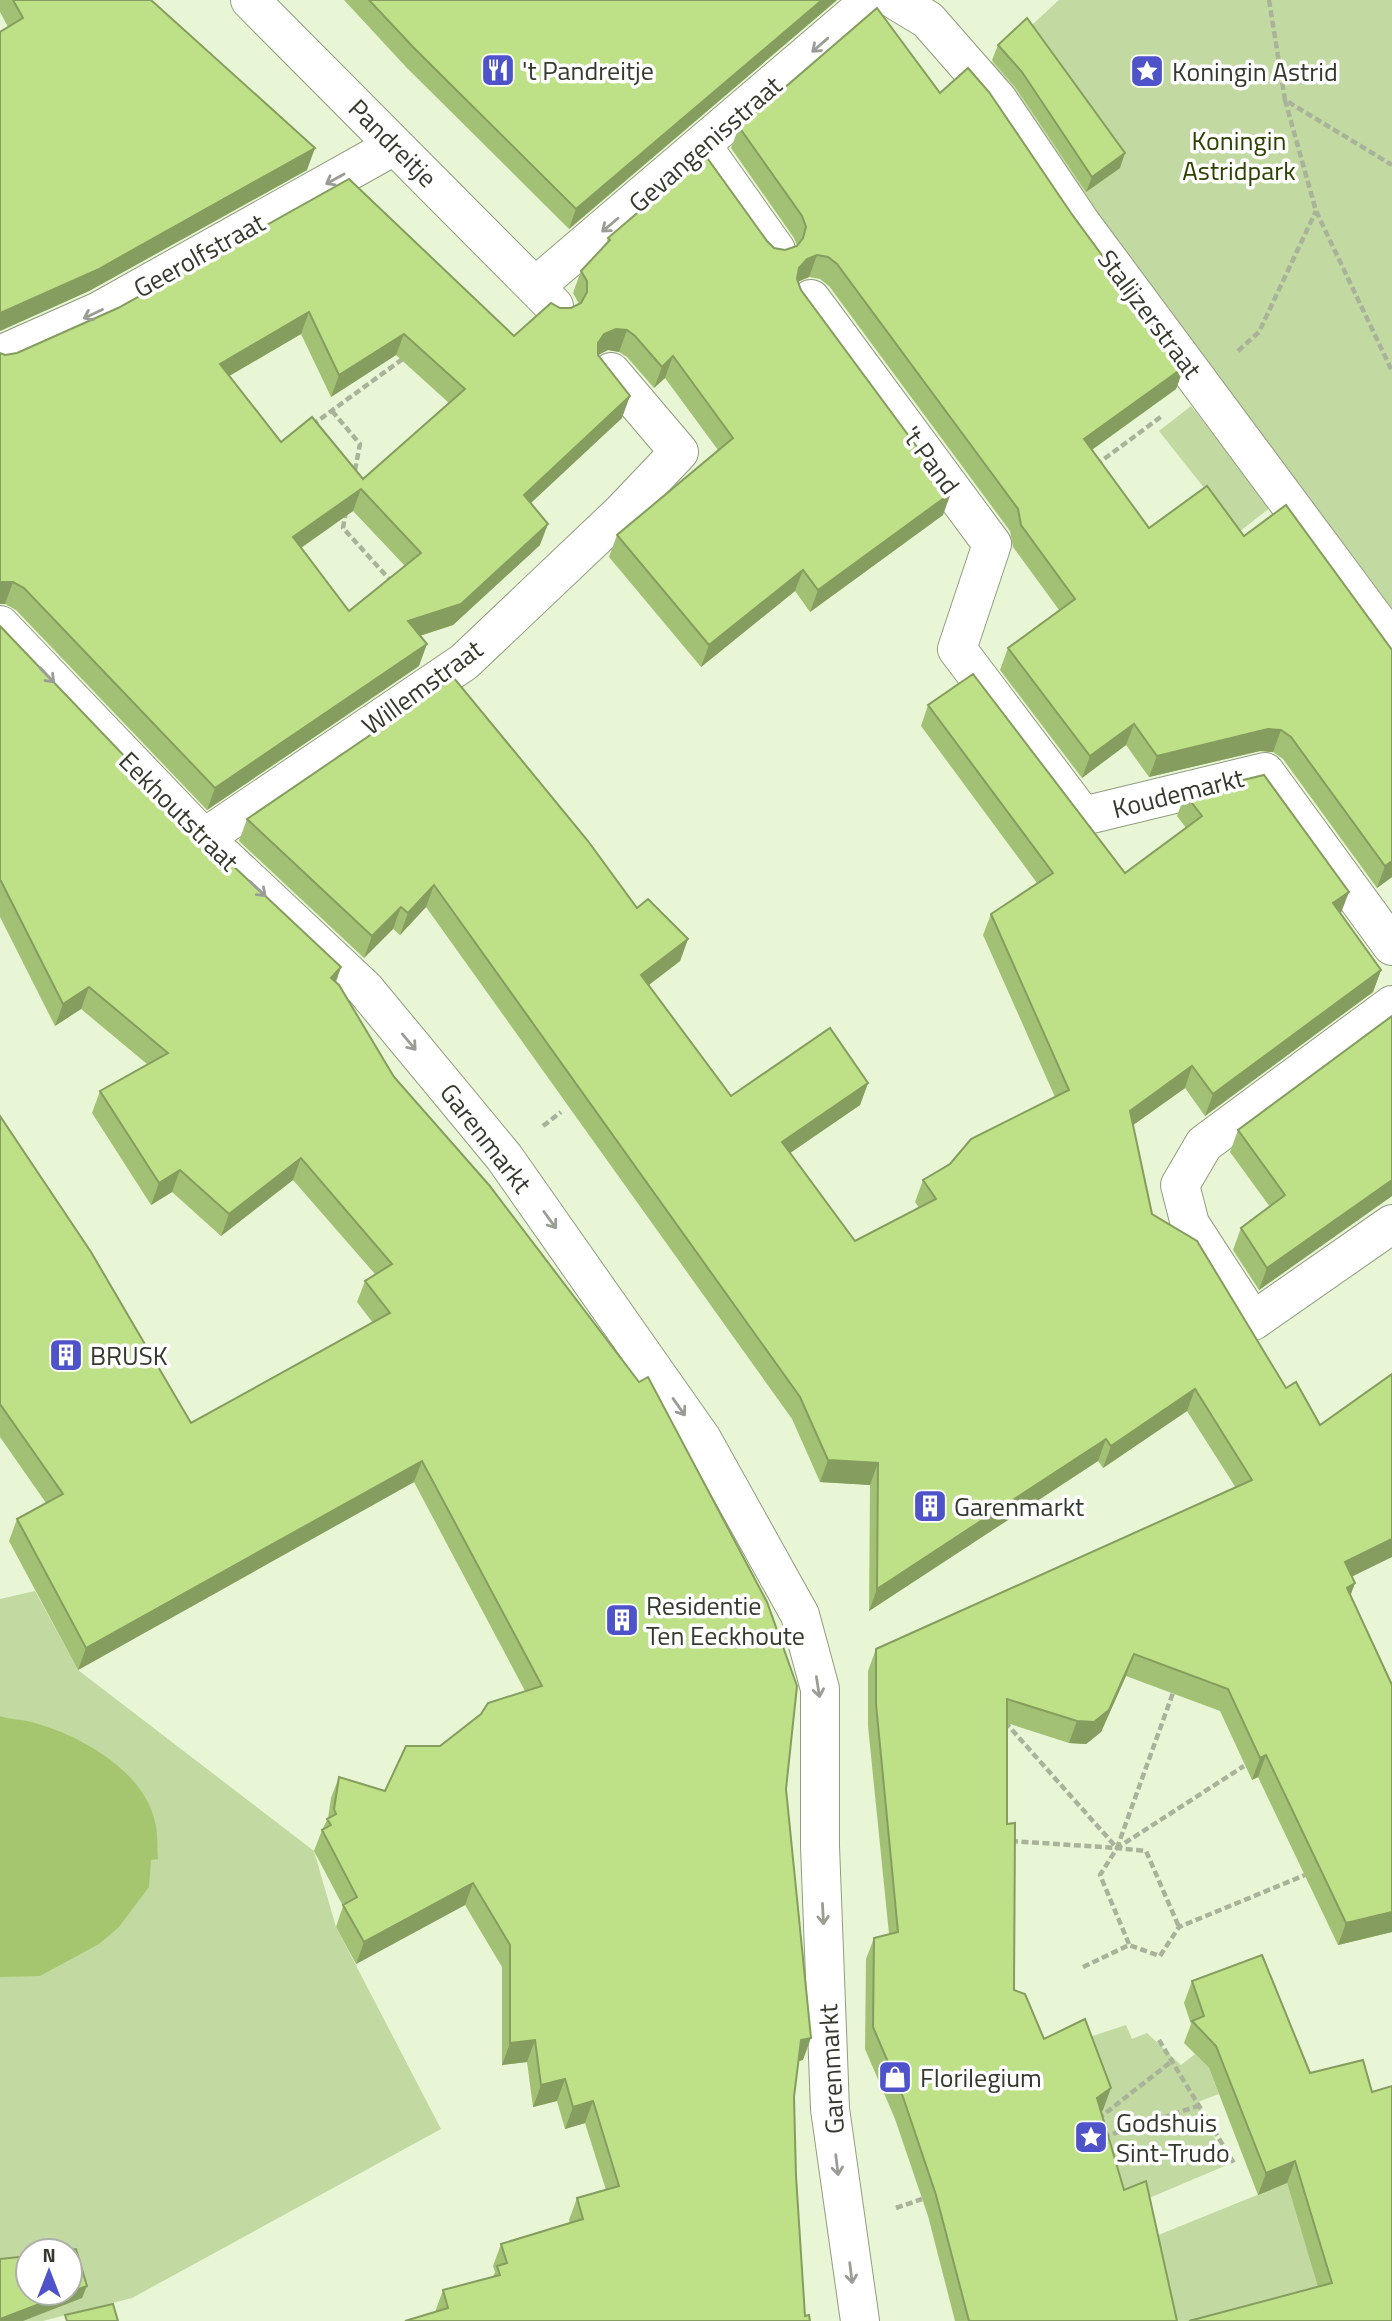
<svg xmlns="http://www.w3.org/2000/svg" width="1392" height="2321" viewBox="0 0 1392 2321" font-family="'Titillium Web',sans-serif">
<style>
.green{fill:#c2d9a1;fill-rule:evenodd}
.water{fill:#a5c66e}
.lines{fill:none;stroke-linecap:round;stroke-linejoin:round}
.minor-casing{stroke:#909c7e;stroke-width:40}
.path{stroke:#a8b39a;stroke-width:4.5;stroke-dasharray:7 3.5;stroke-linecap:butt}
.minor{stroke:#fff;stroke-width:38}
.wall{fill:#a3c174;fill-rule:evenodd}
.shaded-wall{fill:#859d5e}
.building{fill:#bee087;stroke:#859d5e;stroke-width:2;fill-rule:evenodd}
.oneway{stroke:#9a9c96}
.labels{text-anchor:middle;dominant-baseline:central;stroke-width:7;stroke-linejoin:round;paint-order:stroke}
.poi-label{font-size:26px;fill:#353a2e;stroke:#fff;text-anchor:start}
.park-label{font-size:26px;fill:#2e4200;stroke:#fff}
.street-label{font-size:26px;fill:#353a2e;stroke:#fff}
</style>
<rect width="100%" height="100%" fill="#e8f6d6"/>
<g class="green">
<path d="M 1059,0 L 1392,0 L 1392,624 L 986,67 Z"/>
<path d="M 1191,406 L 1271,507 L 1239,532 L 1159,431 Z"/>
<path d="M 35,1591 L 78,1670 L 314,1851 L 336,1927 L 441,2129 L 132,2298 L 43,2321 L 0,2321 L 0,1599 ZM 28,2251 L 70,2251 L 70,2293 L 28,2293 Z"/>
<path d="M 1126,2025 L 1132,2039 L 1147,2033 L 1181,2065 L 1195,2054 L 1209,2068 L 1219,2094 L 1198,2102 L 1227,2165 L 1116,2212 L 1077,2041 Z"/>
<path d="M 1287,2183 L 1324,2305 L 1264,2321 L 1164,2321 L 1146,2240 Z"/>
</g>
<path class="water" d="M 0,1716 C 10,1720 21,1719 31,1722 C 78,1734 144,1770 155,1822 C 158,1833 157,1847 158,1859 L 151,1860 L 149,1887 L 119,1927 L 99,1944 L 40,1976 L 0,1977 Z"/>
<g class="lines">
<g class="minor-casing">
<g id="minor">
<path d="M 250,0 L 554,306"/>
<path d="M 895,0 L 928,20 L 998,100 L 1081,223 L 1392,642"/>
<path d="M 703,147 L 776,250"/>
<path d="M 537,285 L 871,0"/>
<path d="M 811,299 L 992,544 L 957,649 L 1083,816 L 1265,772 L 1392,946"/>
<path d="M 0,355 L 99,311 L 394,146"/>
<path d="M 0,625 L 204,838 L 365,989 L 504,1157 L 702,1439 L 800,1615 L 820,1689 L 820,1846 L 830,2109 L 860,2321"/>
<path d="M 204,838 L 464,662 L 621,513 L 679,452 L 611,372"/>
<path d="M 1392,1005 L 1204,1144 L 1180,1185 L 1190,1224 L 1253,1321 L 1392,1224"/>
</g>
</g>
<g class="path">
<path d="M 1269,0 L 1285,100 L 1392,165"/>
<path d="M 1285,100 L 1316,211 L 1392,371"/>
<path d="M 1238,351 L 1259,332 L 1316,211"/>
<path d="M 332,411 L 360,444 L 354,475"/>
<path d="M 312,425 L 404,358"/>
<path d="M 1096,465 L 1162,416"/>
<path d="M 346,511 L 343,528 L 391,581"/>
<path d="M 543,1126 L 561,1112"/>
<path d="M 1005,1722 L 1117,1848 L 1174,1690"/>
<path d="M 1011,1841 L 1117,1848 L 1244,1766"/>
<path d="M 1129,1944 L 1100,1875 L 1117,1848 L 1146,1851 L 1179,1927"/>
<path d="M 1083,1967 L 1129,1945 L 1160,1956 L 1179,1927 L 1305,1875"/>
<path d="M 1159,2040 L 1235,2165"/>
<path d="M 1098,2119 L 1172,2061"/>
<path d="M 1103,2137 L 1198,2106"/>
<path d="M 896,2208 L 922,2199"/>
</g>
<use href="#minor" class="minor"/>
</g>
<g class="wall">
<path d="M 0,0 L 151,0 L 307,170 L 89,291 L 0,331 L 0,32 L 8,27 L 0,12 Z"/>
<path d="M 344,0 L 837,0 L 569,229 L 406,67 Z"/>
<path d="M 998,45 L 1120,168 L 1086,192 L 1016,88 L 992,60 Z"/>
<path d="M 940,93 L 1071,213 L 1184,367 L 1176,389 L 1092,450 L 1392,877 L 1377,888 L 1283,759 L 1273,752 L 1260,751 L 1149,777 L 1126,745 L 1082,778 L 1000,670 L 1008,648 L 1059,610 L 1013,547 L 1010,531 L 829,286 L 820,279 L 809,277 L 798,282 L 801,290 L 943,515 L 810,612 L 795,591 L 701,667 L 609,557 L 617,535 L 718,450 L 665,378 L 654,388 L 627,357 L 619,352 L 608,350 L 598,355 L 622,418 L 530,503 L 540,545 L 453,625 L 420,636 L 419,666 L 207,810 L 16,610 L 5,604 L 0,604 L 0,353 L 5,355 L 17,353 L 118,308 L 349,179 L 514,336 L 560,308 L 571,308 L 579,304 L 573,293 L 581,271 L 606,245 L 608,238 L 767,241 L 774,248 L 785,250 L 797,246 L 794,238 L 731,148 L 739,127 ZM 301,334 L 331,397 L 396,355 L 449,403 L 363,479 L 281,442 L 229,376 ZM 353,511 L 405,566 L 349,611 L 301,548 Z"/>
<path d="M 0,626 L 196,831 L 341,967 L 336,982 L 786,1789 L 803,2060 L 799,2061 L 794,2097 L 796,2176 L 805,2316 L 810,2321 L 435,2312 L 443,2290 L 493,2277 L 495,2272 L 493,2266 L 501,2244 L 570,2223 L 569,2220 L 577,2198 L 606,2190 L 585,2123 L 565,2129 L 557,2101 L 533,2107 L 527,2062 L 502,2065 L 502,1967 L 465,1905 L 356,1964 L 336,1927 L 343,1906 L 314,1851 L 322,1830 L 328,1818 L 331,1798 L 339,1777 L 385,1791 L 440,1746 L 525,1691 L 414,1482 L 78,1670 L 9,1541 L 17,1519 L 46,1503 L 0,1437 L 0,1116 L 191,1423 L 373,1323 L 357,1302 L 365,1281 L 375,1274 L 293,1180 L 221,1236 L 172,1192 L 151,1205 L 92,1113 L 100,1091 L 147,1064 L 81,1009 L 55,1026 L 0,917 Z"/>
<path d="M 928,705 L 1125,873 L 1186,828 L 1177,816 L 1185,794 L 1341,914 L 1381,970 L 1373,992 L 1205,1116 L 1185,1088 L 1133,1125 L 1152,1214 L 1286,1388 L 1320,1425 L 1352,1577 L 1355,1583 L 1350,1595 L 1392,1685 L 1392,1932 L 1338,1945 L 1258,1777 L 1252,1780 L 1220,1711 L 1126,1676 L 1101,1732 L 1086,1744 L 1069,1743 L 1007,1723 L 1007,1824 L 1014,1990 L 1044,2039 L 1103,2110 L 1101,2111 L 1124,2190 L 1177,2321 L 955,2321 L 928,2216 L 895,2119 L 865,2049 L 866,1959 L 874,1938 L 889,1934 L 868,1726 L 868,1671 L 876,1649 L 1236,1488 L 1187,1411 L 1103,1468 L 1098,1461 L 869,1611 L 870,1485 L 820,1482 L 792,1419 L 426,907 L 400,935 L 393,929 L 364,958 L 239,841 L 247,819 L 637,908 L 688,939 L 680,961 L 649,985 L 731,1096 L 868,1083 L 860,1105 L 790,1153 L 855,1241 L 919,1208 L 915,1202 L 923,1180 L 1055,1097 L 983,935 L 991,914 L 1037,883 L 921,726 Z"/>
<path d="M 1392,1016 L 1392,1196 L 1259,1290 L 1233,1250 L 1241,1228 L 1270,1207 L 1230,1152 L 1238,1130 Z"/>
<path d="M 1192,1981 L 1310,2073 L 1392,2321 L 1318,2287 L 1287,2183 L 1258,2195 L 1209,2068 L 1184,2043 L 1191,2024 L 1184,2003 Z"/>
</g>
<g class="shaded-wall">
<path d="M 822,0 L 837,0 L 569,229 L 576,209 Z"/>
<path d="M 315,148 L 307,170 L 89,291 L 0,331 L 0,313 Z"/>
<path d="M 1125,153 L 1120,168 L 1086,192 L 1092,177 Z"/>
<path d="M 817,255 L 809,277 L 799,281 L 791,290 L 799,268 L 807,259 Z"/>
<path d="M 309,312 L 301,334 L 212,386 L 220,364 Z"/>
<path d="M 616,329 L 627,330 L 619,352 L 608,350 L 596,356 L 598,343 L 604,334 Z"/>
<path d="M 404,334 L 396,355 L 331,397 L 339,375 Z"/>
<path d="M 673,356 L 665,378 L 654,388 L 662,367 Z"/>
<path d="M 1184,367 L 1176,389 L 1076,461 L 1084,439 Z"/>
<path d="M 630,396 L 622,418 L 516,517 L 524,495 Z"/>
<path d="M 361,489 L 353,511 L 285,559 L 293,537 Z"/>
<path d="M 951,493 L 943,515 L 810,612 L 818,590 Z"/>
<path d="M 548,524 L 540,545 L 453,625 L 400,642 L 408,621 Z"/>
<path d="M 803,570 L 795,591 L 701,667 L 709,645 Z"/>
<path d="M 2,582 L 13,582 L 5,604 L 0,604 L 0,583 Z"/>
<path d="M 427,644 L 419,666 L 207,810 L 215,788 Z"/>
<path d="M 1134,724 L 1126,745 L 1082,778 L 1090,756 Z"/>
<path d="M 1268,729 L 1281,730 L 1273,752 L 1260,751 L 1149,777 L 1157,756 Z"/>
<path d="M 1392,861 L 1392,877 L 1377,888 L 1385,866 Z"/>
<path d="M 434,885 L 426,907 L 400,935 L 408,913 Z"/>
<path d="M 1349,892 L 1341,913 L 1333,903 Z"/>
<path d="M 401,907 L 393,929 L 364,958 L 372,936 Z"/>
<path d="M 688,939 L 680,961 L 633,997 L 641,975 Z"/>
<path d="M 341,967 L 333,989 L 331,978 Z"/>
<path d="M 1381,970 L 1373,992 L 1205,1116 L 1213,1094 Z"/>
<path d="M 89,987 L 81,1009 L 55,1026 L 63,1004 Z"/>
<path d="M 1192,1066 L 1185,1088 L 1122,1133 L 1130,1111 Z"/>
<path d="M 868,1083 L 860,1105 L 774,1164 L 782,1142 Z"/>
<path d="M 301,1158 L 293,1180 L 221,1236 L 229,1214 Z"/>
<path d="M 180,1170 L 172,1192 L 151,1205 L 159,1183 Z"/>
<path d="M 1392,1180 L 1392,1196 L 1259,1290 L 1267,1268 Z"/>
<path d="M 1195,1389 L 1187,1411 L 1103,1468 L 1111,1446 Z"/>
<path d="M 1106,1439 L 1098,1461 L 869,1611 L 877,1589 Z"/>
<path d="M 828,1460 L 878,1463 L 870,1485 L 820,1482 Z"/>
<path d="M 422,1461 L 414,1482 L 78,1670 L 86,1648 Z"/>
<path d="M 1392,1539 L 1392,1557 L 1337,1584 L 1345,1562 Z"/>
<path d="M 1355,1583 L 1347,1605 L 1347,1588 Z"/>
<path d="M 1134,1654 L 1126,1676 L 1101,1732 L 1086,1744 L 1069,1743 L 1077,1721 Z"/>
<path d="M 1266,1755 L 1258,1777 L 1252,1780 L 1260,1758 Z"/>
<path d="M 473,1883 L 465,1905 L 356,1964 L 364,1942 Z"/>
<path d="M 1392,1912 L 1392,1932 L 1338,1945 L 1346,1923 Z"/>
<path d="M 811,2038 L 803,2060 L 793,2062 L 801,2040 Z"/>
<path d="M 535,2040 L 527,2062 L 502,2065 L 510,2043 Z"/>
<path d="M 565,2079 L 557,2101 L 533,2107 L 541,2085 Z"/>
<path d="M 1111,2088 L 1103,2110 L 1089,2119 L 1097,2098 Z"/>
<path d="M 593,2101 L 585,2123 L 565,2129 L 573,2107 Z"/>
<path d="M 1295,2161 L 1287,2183 L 1258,2195 L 1266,2173 Z"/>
<path d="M 87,2286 L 82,2298 L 23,2321 L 0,2321 L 0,2319 Z"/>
</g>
<g class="building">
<path d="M 13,0 L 151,0 L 315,148 L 97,270 L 0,313 L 0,32 L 23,18 Z"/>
<path d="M 369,0 L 822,0 L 576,209 L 413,47 Z"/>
<path d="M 877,8 L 940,93 L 968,68 L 989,92 L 1071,213 L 1184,367 L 1084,439 L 1149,528 L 1207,486 L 1244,536 L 1286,505 L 1392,650 L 1392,861 L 1385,866 L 1291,737 L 1281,730 L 1268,729 L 1157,756 L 1134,724 L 1090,756 L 1008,648 L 1075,599 L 1021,525 L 1018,509 L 837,264 L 828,257 L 817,255 L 807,259 L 799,268 L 797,279 L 801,290 L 951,493 L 818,590 L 803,570 L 709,645 L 617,535 L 733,438 L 673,356 L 662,367 L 635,336 L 627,330 L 616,329 L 604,334 L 598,343 L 598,355 L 630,396 L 524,495 L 548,524 L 461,604 L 408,621 L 427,644 L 215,788 L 24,588 L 13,582 L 2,582 L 0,583 L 0,353 L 5,355 L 17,353 L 118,308 L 349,179 L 514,336 L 551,303 L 560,308 L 571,308 L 581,303 L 587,292 L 587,281 L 581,271 L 610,240 L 608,238 L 705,155 L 767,241 L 774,248 L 785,250 L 797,246 L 803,238 L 806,227 L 802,216 L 739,127 ZM 309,312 L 339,375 L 404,334 L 465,389 L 363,479 L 312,417 L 281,442 L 220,364 ZM 361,489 L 421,553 L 349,611 L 293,537 Z"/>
<path d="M 1027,18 L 1125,153 L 1092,177 L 1022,72 L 998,45 Z"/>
<path d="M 0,626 L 196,831 L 341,967 L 331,978 L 339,985 L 394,1077 L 489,1185 L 639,1382 L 648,1377 L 767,1602 L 797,1686 L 786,1789 L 811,2038 L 801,2040 L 794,2097 L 796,2176 L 805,2316 L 809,2315 L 810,2321 L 405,2321 L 448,2308 L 443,2290 L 500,2275 L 497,2266 L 507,2263 L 501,2244 L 583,2219 L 577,2198 L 619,2186 L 593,2101 L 573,2107 L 565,2079 L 541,2085 L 535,2040 L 510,2043 L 510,1945 L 473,1883 L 364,1942 L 343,1905 L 357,1897 L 322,1830 L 331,1825 L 327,1819 L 336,1814 L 334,1809 L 339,1777 L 385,1791 L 406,1746 L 440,1746 L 481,1714 L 488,1703 L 542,1686 L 422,1461 L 86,1648 L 17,1519 L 63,1494 L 0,1404 L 0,1116 L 91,1252 L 191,1423 L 390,1313 L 365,1281 L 392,1264 L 301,1158 L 229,1214 L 180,1170 L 159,1183 L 100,1091 L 168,1053 L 89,987 L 63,1004 L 1,881 L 0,881 Z"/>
<path d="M 973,674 L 1125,873 L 1202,816 L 1185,794 L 1264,775 L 1349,892 L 1333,903 L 1381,970 L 1213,1094 L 1192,1066 L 1130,1111 L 1152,1214 L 1197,1241 L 1286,1388 L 1296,1382 L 1320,1425 L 1392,1374 L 1392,1539 L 1345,1562 L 1355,1583 L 1347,1588 L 1392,1685 L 1392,1912 L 1346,1923 L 1266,1755 L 1260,1758 L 1228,1689 L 1134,1654 L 1109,1710 L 1094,1722 L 1077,1721 L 1007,1699 L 1007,1824 L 1015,1823 L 1014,1990 L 1025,1994 L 1044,2039 L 1085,2019 L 1111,2088 L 1097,2098 L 1124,2190 L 1146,2181 L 1177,2321 L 969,2321 L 936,2195 L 903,2097 L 873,2027 L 874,1938 L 898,1932 L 876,1704 L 876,1649 L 1252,1480 L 1195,1389 L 1111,1446 L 1106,1439 L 877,1589 L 878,1463 L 828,1460 L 800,1397 L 434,885 L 408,913 L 401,907 L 372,936 L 247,819 L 454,678 L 588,841 L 637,908 L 648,899 L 688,939 L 641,975 L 731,1096 L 830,1028 L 868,1083 L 782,1142 L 855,1241 L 936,1199 L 923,1180 L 950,1164 L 971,1139 L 1069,1090 L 991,914 L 1053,873 L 928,705 Z"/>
<path d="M 1392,1016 L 1392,1180 L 1267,1268 L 1241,1228 L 1285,1195 L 1238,1130 Z"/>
<path d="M 1262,1955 L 1310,2073 L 1363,2060 L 1372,2092 L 1392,2086 L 1392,2321 L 1189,2321 L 1332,2283 L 1295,2161 L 1266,2173 L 1216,2046 L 1192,2021 L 1204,2016 L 1192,1981 Z"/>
<path d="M 76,2249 L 87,2286 L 70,2292 L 70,2251 L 62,2251 Z"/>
<path d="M 28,2256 L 28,2293 L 68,2293 L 0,2319 L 0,2259 Z"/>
<path d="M 113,2304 L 118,2321 L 67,2321 L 65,2315 Z"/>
</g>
<defs><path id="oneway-shaft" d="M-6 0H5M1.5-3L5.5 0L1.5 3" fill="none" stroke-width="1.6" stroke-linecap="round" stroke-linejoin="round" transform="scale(1.75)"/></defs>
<g class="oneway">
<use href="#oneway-shaft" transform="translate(820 45) rotate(139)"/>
<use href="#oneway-shaft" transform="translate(335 179) rotate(151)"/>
<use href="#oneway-shaft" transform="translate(610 225) rotate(140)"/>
<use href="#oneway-shaft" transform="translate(93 314) rotate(155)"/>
<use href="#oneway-shaft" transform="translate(47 675) rotate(46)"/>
<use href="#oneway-shaft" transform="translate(258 889) rotate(43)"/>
<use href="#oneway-shaft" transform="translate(409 1042) rotate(50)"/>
<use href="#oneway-shaft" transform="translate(550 1220) rotate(54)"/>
<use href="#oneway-shaft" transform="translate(679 1407) rotate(55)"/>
<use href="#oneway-shaft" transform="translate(818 1687) rotate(81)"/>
<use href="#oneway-shaft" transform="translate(823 1914) rotate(87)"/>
<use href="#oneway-shaft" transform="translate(837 2165) rotate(83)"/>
<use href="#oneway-shaft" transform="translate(851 2273) rotate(83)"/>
</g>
<defs>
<g id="restaurant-square" transform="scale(1.75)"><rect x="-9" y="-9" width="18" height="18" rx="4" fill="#4e53c9" stroke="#fff"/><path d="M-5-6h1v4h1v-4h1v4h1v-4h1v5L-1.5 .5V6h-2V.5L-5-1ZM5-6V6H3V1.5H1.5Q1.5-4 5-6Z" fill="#fff"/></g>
<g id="sight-square" transform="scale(1.75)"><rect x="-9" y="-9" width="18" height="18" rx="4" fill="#4e53c9" stroke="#fff"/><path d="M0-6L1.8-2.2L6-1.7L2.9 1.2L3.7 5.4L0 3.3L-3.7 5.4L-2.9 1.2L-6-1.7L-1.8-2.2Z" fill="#fff"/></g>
<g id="building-square" transform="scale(1.75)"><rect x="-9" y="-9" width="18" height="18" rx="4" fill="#4e53c9" stroke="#fff"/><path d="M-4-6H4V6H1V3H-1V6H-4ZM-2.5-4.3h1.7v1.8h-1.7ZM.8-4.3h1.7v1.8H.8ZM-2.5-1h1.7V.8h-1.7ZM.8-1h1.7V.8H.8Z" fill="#fff"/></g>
<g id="shop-square" transform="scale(1.75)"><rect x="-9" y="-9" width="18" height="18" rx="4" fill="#4e53c9" stroke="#fff"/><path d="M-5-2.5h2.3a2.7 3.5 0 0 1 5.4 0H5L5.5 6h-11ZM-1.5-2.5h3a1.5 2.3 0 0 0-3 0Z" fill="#fff"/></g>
</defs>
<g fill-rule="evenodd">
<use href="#restaurant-square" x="498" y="70"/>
<use href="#sight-square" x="1147" y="71"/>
<use href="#building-square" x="66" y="1355"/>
<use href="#building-square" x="930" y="1506"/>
<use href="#building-square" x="622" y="1620"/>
<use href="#shop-square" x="895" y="2077"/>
<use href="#sight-square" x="1091" y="2137"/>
</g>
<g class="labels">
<g class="poi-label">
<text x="522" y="70">'t Pandreitje</text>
<text x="1172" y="71">Koningin Astrid</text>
<text x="90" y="1355">BRUSK</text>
<text x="954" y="1506">Garenmarkt</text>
<text x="646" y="1605">Residentie<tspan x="646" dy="30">Ten Eeckhoute</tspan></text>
<text x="920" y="2077">Florilegium</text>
<text x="1116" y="2122">Godshuis<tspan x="1116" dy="30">Sint-Trudo</tspan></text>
</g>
<g class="park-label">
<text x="1239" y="140">Koningin<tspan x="1239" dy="30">Astridpark</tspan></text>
</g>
<g class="street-label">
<text transform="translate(393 143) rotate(45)">Pandreitje</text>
<text transform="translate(705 144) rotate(-41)">Gevangenisstraat</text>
<text transform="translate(199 255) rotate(-29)">Geerolfstraat</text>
<text transform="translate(1150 314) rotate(53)">Stalijzerstraat</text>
<text transform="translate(931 460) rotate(54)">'t Pand</text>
<text transform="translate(422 687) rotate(-36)">Willemstraat</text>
<text transform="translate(1178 793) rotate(-14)">Koudemarkt</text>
<text transform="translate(179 811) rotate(45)">Eekhoutstraat</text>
<text transform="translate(486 1138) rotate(52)">Garenmarkt</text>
<text transform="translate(831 2069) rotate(-93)">Garenmarkt</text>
</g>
</g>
<g transform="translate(49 2272)"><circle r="33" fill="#ffffff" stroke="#aeb0ab" stroke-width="2"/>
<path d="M0-5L12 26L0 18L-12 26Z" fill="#4e53c9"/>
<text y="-10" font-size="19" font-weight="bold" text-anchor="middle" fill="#353a2e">N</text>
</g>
</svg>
